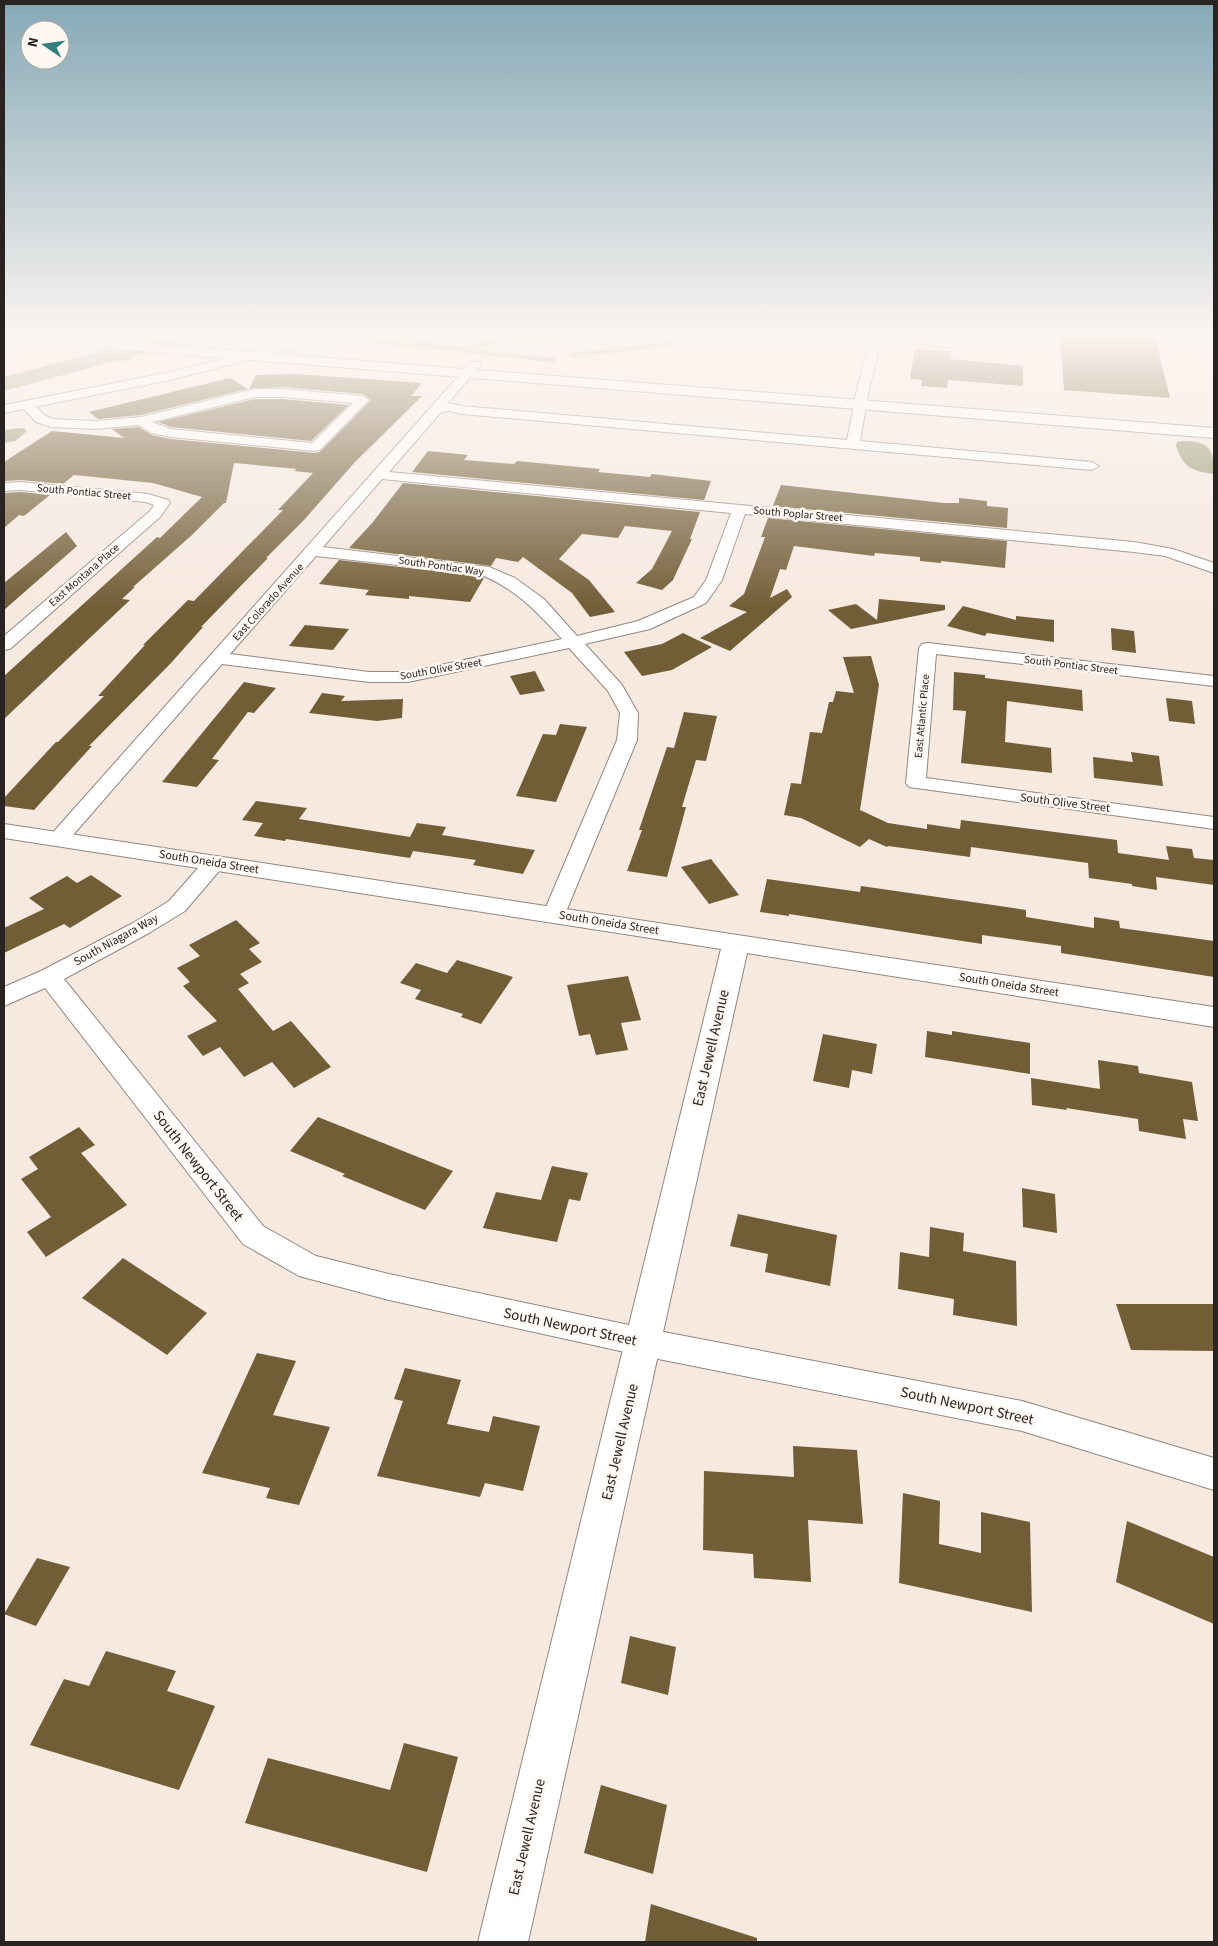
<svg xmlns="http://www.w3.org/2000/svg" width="1218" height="1946" viewBox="0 0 1218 1946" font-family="'Source Sans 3',sans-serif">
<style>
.water{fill:#92966a}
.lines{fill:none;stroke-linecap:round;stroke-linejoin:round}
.stream{stroke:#92966a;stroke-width:4.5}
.river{fill:#92966a;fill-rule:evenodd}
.building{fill:#715d36}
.minor-casing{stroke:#92867e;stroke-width:2}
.tertiary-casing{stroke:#92867e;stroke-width:2}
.secondary-casing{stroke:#92867e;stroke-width:2}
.minor{fill:#fff;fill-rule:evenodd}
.tertiary{fill:#fff;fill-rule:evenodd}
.secondary{fill:#fff;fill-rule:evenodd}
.labels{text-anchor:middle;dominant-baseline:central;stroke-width:5;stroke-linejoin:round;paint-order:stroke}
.far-street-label{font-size:11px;fill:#292421;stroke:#fff7f2}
.street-label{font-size:12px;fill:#292421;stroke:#fff7f2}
.near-street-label{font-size:15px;fill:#292421;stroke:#fff7f2}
</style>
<rect width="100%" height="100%" fill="#f6e9e0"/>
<g class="water">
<path d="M 388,337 L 471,348 L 466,352 L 355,342 L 368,338 Z"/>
<path d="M 22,428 L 26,429 L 26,432 L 15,441 L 4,443 L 4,430 Z"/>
<path d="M 1182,441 C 1209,441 1214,448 1214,474 C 1191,471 1184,468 1176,446 L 1177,442 Z"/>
</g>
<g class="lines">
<g class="stream">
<path d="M 440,344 L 443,340"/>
<path d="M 471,347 L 499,340 L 556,341 L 598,338"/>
<path d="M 468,351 L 553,360"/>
<path d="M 572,355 L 662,345 L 686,337"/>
<path d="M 103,356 L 130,359"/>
</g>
<path class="river" d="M 154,337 L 189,337 L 186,342 L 4,391 L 4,377 Z"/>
</g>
<g class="building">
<path d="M 1060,337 L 1155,337 L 1170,398 L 1064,390 Z"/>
<path d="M 915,349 L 951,351 L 950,359 L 1023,366 L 1023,386 L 948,380 L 947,388 L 921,386 L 922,380 L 910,379 Z"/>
<path d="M 295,374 L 422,383 L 411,396 L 422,396 L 355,462 L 304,520 L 266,558 L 268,558 L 201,627 L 203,627 L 171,663 L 89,746 L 92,746 L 34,810 L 4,806 L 4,798 L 56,742 L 58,742 L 104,696 L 98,696 L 145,645 L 143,645 L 188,600 L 194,601 L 283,510 L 278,510 L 313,473 L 294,471 L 297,469 L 234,463 L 226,503 L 224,503 L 192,535 L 133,587 L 135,587 L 122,599 L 130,600 L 4,719 L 4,676 L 157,537 L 160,538 L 202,497 L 153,483 L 74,475 L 63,484 L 21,480 L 4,481 L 4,462 L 52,431 L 124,438 L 112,429 L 139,427 L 152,435 L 171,439 L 315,453 L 320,452 L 371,400 L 363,394 L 282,387 L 249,389 L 256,375 Z"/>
<path d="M 230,378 L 248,389 L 141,415 L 98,419 L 89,412 Z"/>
<path d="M 255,399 L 282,399 L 349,405 L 311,441 L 171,427 L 158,422 Z"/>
<path d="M 428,451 L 468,455 L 464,460 L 514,464 L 517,461 L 600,469 L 598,472 L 650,477 L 652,474 L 711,481 L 704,500 L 412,472 Z"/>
<path d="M 403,483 L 700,512 L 690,539 L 692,539 L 673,580 L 662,590 L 636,583 L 652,569 L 672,531 L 625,526 L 618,538 L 582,534 L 559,559 L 589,580 L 615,612 L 590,617 L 572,593 L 523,557 L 518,562 L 496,558 L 491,566 L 349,548 L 373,522 Z"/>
<path d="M 781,485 L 944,503 L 959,503 L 959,498 L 987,501 L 987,506 L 1008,508 L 1007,528 L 773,506 Z"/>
<path d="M 21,492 L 50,495 L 24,516 L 19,515 L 4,528 L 4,493 Z"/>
<path d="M 768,518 L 1007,541 L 1005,568 L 941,561 L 941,563 L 920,561 L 920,557 L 875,553 L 874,556 L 794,546 L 786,570 L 780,569 L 770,598 L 787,589 L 792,597 L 730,651 L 700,638 L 747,612 L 729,606 L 744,594 L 765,537 L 761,537 Z"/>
<path d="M 66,532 L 77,546 L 4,610 L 4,583 Z"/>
<path d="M 339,560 L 479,576 L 484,578 L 470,602 L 409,596 L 409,599 L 365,595 L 369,590 L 319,584 Z"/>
<path d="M 879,599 L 945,605 L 945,610 L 851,629 L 828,610 L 856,604 L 877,620 Z"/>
<path d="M 963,606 L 1016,620 L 1016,616 L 1054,620 L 1054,642 L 987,633 L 985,636 L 947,626 Z"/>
<path d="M 305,625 L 349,629 L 333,650 L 289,646 Z"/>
<path d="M 1111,628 L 1134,631 L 1136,653 L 1112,650 Z"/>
<path d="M 683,633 L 712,647 L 672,670 L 642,676 L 624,652 L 662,644 Z"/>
<path d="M 871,656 L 879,685 L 860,810 L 888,823 L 927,829 L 927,824 L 960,829 L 961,820 L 1117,840 L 1118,853 L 1169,860 L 1166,846 L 1192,849 L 1194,858 L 1214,860 L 1214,885 L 1156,877 L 1157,890 L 1132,886 L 1132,884 L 1089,878 L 1088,863 L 971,847 L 970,857 L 888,846 L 887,847 L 869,839 L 860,847 L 801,818 L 784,815 L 791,783 L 801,784 L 810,732 L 822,733 L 829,702 L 833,702 L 836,691 L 854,693 L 843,657 Z"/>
<path d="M 535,671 L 545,691 L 520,695 L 510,676 Z"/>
<path d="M 954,672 L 985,675 L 985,678 L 1082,690 L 1083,711 L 1007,701 L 1005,742 L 1051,748 L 1052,773 L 961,763 L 966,711 L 953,710 Z"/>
<path d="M 244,682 L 276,688 L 254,713 L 248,712 L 212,759 L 219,760 L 197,787 L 162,782 Z"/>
<path d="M 322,693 L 345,696 L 341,701 L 403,699 L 402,718 L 377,721 L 309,713 Z"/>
<path d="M 1166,698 L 1192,701 L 1195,724 L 1169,721 Z"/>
<path d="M 684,712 L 717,716 L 706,761 L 696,760 L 682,807 L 686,807 L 667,877 L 627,871 L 642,830 L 639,830 L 667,747 L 674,748 Z"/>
<path d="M 560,724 L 587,727 L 556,802 L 516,796 L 543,734 L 556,735 Z"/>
<path d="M 1131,752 L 1159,756 L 1163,786 L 1094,778 L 1093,757 L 1133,762 Z"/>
<path d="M 256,801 L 307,808 L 299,819 L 410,837 L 417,823 L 446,827 L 442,835 L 535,850 L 523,874 L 473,865 L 476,860 L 413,851 L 410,858 L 286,839 L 285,841 L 254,836 L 263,823 L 242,820 Z"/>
<path d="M 711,859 L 739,895 L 709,904 L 681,867 Z"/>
<path d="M 91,875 L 122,896 L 70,928 L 64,924 L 4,953 L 4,928 L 44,909 L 29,898 L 67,876 L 77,883 Z"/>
<path d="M 767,879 L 860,892 L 861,886 L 993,905 L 1026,910 L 1026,917 L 1094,928 L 1094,917 L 1119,921 L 1120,928 L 1214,941 L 1214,977 L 1061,953 L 1061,946 L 982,935 L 982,944 L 789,914 L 789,916 L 760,912 Z"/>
<path d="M 236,920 L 260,943 L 249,949 L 262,962 L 240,974 L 249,983 L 238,989 L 273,1031 L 291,1021 L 331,1067 L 294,1088 L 272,1062 L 244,1077 L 220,1047 L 203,1056 L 187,1036 L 217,1021 L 183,986 L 190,982 L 177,968 L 200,956 L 189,945 Z"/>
<path d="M 457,960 L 513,977 L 481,1024 L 461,1017 L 463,1014 L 415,999 L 421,990 L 400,983 L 416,963 L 447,973 Z"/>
<path d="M 628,976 L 641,1020 L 621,1023 L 628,1050 L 596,1055 L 590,1034 L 579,1036 L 567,985 Z"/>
<path d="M 927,1031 L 952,1035 L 952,1031 L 1030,1043 L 1030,1074 L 925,1057 Z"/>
<path d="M 823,1034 L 877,1044 L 872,1074 L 852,1070 L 849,1088 L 813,1081 Z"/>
<path d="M 1098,1060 L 1138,1066 L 1139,1073 L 1192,1082 L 1198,1121 L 1183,1119 L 1186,1139 L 1139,1131 L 1138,1119 L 1066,1108 L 1067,1110 L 1032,1105 L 1031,1078 L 1100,1089 Z"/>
<path d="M 318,1117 L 453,1171 L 425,1210 L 342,1176 L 345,1174 L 290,1151 Z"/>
<path d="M 79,1127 L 95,1145 L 81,1153 L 127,1205 L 46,1257 L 27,1232 L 51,1217 L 21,1179 L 38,1169 L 29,1157 Z"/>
<path d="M 552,1166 L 588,1173 L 580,1201 L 569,1199 L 557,1242 L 483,1228 L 496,1192 L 541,1200 Z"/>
<path d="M 1022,1188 L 1055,1194 L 1057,1233 L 1023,1227 Z"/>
<path d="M 738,1214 L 837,1235 L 830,1286 L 765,1272 L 768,1254 L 730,1246 Z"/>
<path d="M 930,1227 L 964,1233 L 963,1251 L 1016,1261 L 1017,1326 L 953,1315 L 954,1299 L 898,1289 L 900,1252 L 929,1257 Z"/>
<path d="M 123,1258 L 207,1313 L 167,1355 L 82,1298 Z"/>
<path d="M 1116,1304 L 1214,1304 L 1214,1351 L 1131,1350 Z"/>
<path d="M 257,1353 L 296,1361 L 273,1415 L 330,1427 L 299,1505 L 266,1498 L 270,1488 L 202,1473 Z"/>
<path d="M 405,1368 L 461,1380 L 447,1424 L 489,1432 L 493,1416 L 540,1426 L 523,1491 L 485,1483 L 480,1497 L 377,1476 L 403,1401 L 394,1399 Z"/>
<path d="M 793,1446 L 857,1450 L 863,1524 L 808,1520 L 811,1582 L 754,1578 L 753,1554 L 703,1550 L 704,1471 L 794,1477 Z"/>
<path d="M 903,1493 L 940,1501 L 939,1544 L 981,1553 L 981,1512 L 1030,1522 L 1032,1612 L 899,1583 Z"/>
<path d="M 1127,1521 L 1214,1557 L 1214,1624 L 1116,1582 Z"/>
<path d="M 37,1558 L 70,1567 L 36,1626 L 4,1614 Z"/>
<path d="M 630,1636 L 676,1647 L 668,1695 L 621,1683 Z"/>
<path d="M 106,1651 L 176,1671 L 167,1691 L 215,1706 L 179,1790 L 30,1745 L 64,1679 L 89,1686 Z"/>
<path d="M 404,1743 L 458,1757 L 427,1872 L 245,1823 L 268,1758 L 390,1790 Z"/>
<path d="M 601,1785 L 667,1805 L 653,1874 L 584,1853 Z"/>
<path d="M 651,1904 L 757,1938 L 757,1942 L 645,1942 Z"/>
</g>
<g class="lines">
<g class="minor-casing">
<g id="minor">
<path d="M 871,337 L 910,337 L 986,342 L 1046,337 C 1025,359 912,343 881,341 L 869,389 L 860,441 L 1092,462 L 1099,466 L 1092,470 L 462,414 L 450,411 L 441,412 L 389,472 L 1134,542 L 1173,549 L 1214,563 L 1214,573 L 1165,556 L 1134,552 L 745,514 L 722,580 L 706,603 L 650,629 L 585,644 L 622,685 L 638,713 L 637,740 L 565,914 L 562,919 L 554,921 L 546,919 L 543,914 L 617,740 L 620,713 L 608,691 L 569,648 L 408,682 L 369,682 L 222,664 L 66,843 L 59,845 L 52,843 L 48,838 L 471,362 L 479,362 L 481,365 L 448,403 L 462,406 L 847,440 L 857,389 ZM 382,479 L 731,513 L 706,580 L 694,597 L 638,621 L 577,636 L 544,599 L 515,578 L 489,567 L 323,547 ZM 316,556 L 480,574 C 517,590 535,610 562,639 L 408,672 L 369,672 L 230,654 Z"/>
<path d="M 255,389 L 282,389 L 363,396 L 369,400 L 320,450 L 315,451 L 171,437 L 152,433 L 139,425 L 95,429 L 51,427 L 36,422 L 20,405 L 22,402 L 30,402 L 46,416 L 53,419 L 95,421 L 141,417 ZM 255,397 L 282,397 L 353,403 L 312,443 L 171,429 L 152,422 Z"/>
<path d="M 21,482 L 148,494 L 168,500 L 170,503 L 160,517 L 10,649 L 4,650 L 4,636 L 150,511 L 154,505 L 146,502 L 21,490 L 4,491 L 4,483 Z"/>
<path d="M 928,643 L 1214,676 L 1214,686 L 936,654 L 926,778 L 1214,817 L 1214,829 L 909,787 L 906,783 L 919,648 L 922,644 Z"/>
<path d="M 214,857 L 222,859 L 225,864 L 185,911 L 149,933 L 64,979 L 263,1226 L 316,1256 L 389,1274 L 643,1328 L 1022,1401 L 1214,1458 L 1214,1490 L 1022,1431 L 643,1356 L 389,1300 L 299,1276 L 243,1244 L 45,988 L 4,1006 L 4,987 L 41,971 L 133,923 L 169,901 L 206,859 Z"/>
</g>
</g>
<g class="tertiary-casing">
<g id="tertiary">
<path d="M 309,337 L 330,337 L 328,340 L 170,380 L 4,413 L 4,405 L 170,372 Z"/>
<path d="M 4,824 L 1214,1007 L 1214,1027 L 747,953 L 528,1942 L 478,1942 L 721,949 L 4,838 Z"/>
</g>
</g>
<g class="secondary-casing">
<path id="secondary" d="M 10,337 L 62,337 L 1214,428 L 1214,438 L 17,341 Z"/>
</g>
<use href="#minor" class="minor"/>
<use href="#tertiary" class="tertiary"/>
<use href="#secondary" class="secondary"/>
</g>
<linearGradient id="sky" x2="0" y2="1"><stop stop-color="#85a8b6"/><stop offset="0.55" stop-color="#fbf5f1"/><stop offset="1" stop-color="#fbf5f1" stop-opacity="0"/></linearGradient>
<rect width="1218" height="609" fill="url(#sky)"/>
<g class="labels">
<g class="far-street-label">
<text transform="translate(84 492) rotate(5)">South Pontiac Street</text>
<text transform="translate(798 514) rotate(5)">South Poplar Street</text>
<text transform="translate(441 566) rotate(8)">South Pontiac Way</text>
<text transform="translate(84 575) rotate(-41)">East Montana Place</text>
<text transform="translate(268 602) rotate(-48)">East Colorado Avenue</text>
<text transform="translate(1071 665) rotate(7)">South Pontiac Street</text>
<text transform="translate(441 669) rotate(-10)">South Olive Street</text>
<text transform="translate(922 716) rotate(-85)">East Atlantic Place</text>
</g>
<g class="street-label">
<text transform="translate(1065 803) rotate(7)">South Olive Street</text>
<text transform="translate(209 862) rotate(9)">South Oneida Street</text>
<text transform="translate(609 923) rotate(9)">South Oneida Street</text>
<text transform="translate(116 940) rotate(-29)">South Niagara Way</text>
<text transform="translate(1009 985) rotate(9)">South Oneida Street</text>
</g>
<g class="near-street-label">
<text transform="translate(711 1048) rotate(-77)">East Jewell Avenue</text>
<text transform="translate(198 1166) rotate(52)">South Newport Street</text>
<text transform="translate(570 1327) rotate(12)">South Newport Street</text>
<text transform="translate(967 1406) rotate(12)">South Newport Street</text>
<text transform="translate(620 1442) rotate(-77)">East Jewell Avenue</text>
<text transform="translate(527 1837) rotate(-77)">East Jewell Avenue</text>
</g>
</g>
<rect width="1218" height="1946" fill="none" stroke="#292421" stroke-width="10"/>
<g transform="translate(45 45) rotate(283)"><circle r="24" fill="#fff7f2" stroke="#a9a39e"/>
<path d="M0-4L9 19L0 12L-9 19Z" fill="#357e80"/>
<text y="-8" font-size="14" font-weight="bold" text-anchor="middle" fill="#292421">N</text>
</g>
</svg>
